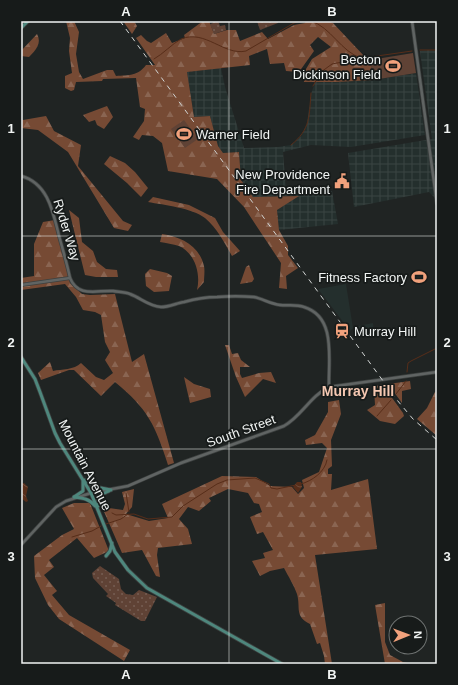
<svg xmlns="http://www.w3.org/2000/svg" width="458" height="685" viewBox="0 0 458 685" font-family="Helvetica,sans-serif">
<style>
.built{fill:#242f2d}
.industrial{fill:url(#industrial-grid)}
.grass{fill:url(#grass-dots)}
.forest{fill:url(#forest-firs)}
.garden{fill:#5f4235}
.water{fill:url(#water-waves)}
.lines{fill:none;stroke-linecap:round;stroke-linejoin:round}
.stream{stroke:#572d19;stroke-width:1}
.minor-casing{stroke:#3d4140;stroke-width:4}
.major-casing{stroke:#3d4140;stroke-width:4.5}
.minor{stroke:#606463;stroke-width:2.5}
.major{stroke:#4e877d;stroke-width:3}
.rail{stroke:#d3d6d5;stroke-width:1;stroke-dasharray:5 5;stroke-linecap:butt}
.grid{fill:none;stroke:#f1f4f3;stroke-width:1;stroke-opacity:0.55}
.labels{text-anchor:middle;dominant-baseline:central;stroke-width:3.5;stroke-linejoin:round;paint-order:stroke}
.poi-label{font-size:13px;fill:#f1f4f3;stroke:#171b1a;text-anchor:end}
.street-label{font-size:13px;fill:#f1f4f3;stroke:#171b1a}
.neighbourhood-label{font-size:14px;font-weight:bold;fill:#f5c8b2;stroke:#171b1a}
.neatline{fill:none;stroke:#f1f4f3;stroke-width:1.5}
.grid-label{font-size:13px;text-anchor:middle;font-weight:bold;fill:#f1f4f3}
</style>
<defs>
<pattern id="industrial-grid" width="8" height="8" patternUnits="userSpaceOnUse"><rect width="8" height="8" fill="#242f2d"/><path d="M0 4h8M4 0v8" fill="none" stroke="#3a4442"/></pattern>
<pattern id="grass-dots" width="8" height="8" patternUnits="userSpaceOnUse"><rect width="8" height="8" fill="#5f4235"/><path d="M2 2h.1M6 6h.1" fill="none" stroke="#765e53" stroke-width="1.8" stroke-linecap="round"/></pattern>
<pattern id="forest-firs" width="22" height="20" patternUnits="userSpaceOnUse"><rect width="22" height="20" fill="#764a34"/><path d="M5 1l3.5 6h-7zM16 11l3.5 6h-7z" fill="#8a6552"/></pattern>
<pattern id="water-waves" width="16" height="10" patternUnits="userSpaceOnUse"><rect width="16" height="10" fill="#572d19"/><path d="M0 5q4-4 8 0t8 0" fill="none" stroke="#704c3b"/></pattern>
</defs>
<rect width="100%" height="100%" fill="#202423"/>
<g class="built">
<path d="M 346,284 L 353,328 L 350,331 L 318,289 Z"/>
<path d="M 373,323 L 374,332 L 363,334 L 358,326 Z"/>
</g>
<g class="industrial">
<path d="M 430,50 L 437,51 L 437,200 L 429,192 L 354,207 L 348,153 L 432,139 L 420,51 Z"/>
<path d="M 221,68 L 225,87 L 244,148 L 278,147 L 291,145 L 301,136 L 307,124 L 311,94 L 315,82 L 336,82 L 373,80 L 416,73 L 425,135 L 351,147 L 311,145 L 283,152 L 286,190 L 293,193 L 332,191 L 338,224 L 279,230 L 277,210 L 298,196 L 253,197 L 241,180 L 239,152 L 223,153 L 218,146 L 210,116 L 194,117 L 187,72 Z"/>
</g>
<g class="grass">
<path d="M 212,21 L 218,21 L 220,26 L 225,25 L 226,30 L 214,34 L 210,24 L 213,23 Z"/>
<path d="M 257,21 L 277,21 L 278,23 L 260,30 Z"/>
<path d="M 100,566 L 119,579 L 121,589 L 126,594 L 133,595 L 139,590 L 157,597 L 145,621 L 141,621 L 115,605 L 116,603 L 106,596 L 108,594 L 93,578 L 92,573 Z"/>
</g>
<g class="forest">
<path d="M 66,21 L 74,21 L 79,32 L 76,54 L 79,72 L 83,79 L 107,70 L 113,70 L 116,76 C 129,75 138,76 146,65 L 155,65 L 136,38 L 141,35 L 147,41 L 151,43 L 166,33 L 172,43 L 185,38 L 184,35 L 203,21 L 209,21 L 214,34 L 227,30 L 236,30 L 240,41 L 262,32 L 268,39 L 294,25 L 305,23 L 306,21 L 329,21 L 330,22 L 333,23 L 365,57 L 370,60 L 373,80 L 336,82 L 304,82 L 303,74 L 312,59 L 331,47 L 318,37 L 310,45 L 314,51 L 299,72 L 286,71 L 284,63 L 270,64 L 267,49 L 249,56 L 250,65 L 187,72 L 194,117 L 210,116 L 218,146 L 223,153 L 239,152 L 241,180 L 253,197 L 299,196 L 277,210 L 279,230 L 288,246 L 288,255 L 298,268 L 286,276 L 287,289 L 279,288 L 281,263 L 244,207 L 217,179 L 168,171 L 162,143 L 153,136 L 142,135 L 139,140 L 133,137 L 144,121 L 145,109 L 140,107 L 136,78 L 103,79 L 102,81 L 76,82 L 74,90 L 71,91 L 65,88 L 65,76 L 72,73 L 69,51 L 70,38 Z"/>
<path d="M 123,21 L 134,21 L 137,26 L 132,34 Z"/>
<path d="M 37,34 C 42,43 36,50 29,57 L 21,56 L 21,51 Z"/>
<path d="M 107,106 L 113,117 L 104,129 L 97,125 L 95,120 L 89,122 L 83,115 Z"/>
<path d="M 46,116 L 54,131 L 81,145 L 78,166 L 123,221 L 132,225 L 128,231 L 114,228 L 68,152 L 38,130 L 21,128 L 21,119 L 23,120 Z"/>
<path d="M 110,156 L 125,163 L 135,172 L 148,188 L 141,197 L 127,183 L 104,164 Z"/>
<path d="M 153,197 L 189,205 L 215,218 L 223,232 L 240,251 L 232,256 C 224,242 217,228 205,218 C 192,208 164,205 148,202 Z"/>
<path d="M 69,210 L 79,218 L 82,242 L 93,251 L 97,262 L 106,269 L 117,270 L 118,277 L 96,277 L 85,275 Z"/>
<path d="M 55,220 L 70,283 L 82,294 L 90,295 L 115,294 L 132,362 L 144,354 L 174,463 L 168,465 C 155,425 148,409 115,382 L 101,396 L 74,370 L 69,370 L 41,380 L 38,373 L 50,362 L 53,371 C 62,369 74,370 81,363 L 96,377 L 104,380 L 113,373 L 105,360 L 110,352 L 105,342 L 101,315 L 95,312 L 83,310 L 76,297 L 65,284 L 21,290 L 21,278 L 34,276 L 34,244 L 43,222 Z"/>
<path d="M 162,234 C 181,237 199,245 204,266 C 205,271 204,277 204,282 L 197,290 C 201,274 195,253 179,246 C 173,244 166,243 160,242 Z"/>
<path d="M 249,265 L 254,279 L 252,282 L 240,284 L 246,267 Z"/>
<path d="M 150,269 L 167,273 L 172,276 L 169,291 L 154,292 L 146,286 L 145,274 Z"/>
<path d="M 225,345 L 229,345 L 232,354 L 238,353 L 241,360 L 250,367 L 240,367 L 240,374 L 242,378 L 259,373 L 271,372 L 276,383 L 263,379 L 245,397 L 236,377 Z"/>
<path d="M 184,377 L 194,384 L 210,389 L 211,397 L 190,403 Z"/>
<path d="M 410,381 L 411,389 L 402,391 L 402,403 L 388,384 Z"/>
<path d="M 382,384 L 403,413 L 404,416 L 395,424 L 380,421 L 367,410 L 375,405 L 374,387 Z"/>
<path d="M 437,391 L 437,436 L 417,419 L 427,408 L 435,392 Z"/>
<path d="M 339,400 L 341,414 L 331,440 L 332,466 L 328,469 L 328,474 L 332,474 L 331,490 L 368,479 L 377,549 L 315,555 L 332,664 L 325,664 L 324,656 L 320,643 L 317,644 L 310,624 C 294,616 301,608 297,594 C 294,585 288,576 284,568 L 270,571 L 260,576 L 252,561 L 265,558 L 263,553 L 273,550 L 263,532 L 257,534 L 250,517 L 262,512 L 259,504 L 254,503 L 248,493 L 228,489 L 209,498 L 211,501 L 199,511 L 188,507 L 179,519 L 188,529 L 192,544 L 158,548 L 157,555 L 160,577 L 156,576 L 142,550 L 122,553 L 102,507 L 123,510 L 125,504 L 122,492 L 134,489 L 132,507 L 126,514 L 149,521 L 168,518 L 162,504 L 222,476 L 256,477 L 270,486 L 292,487 L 298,494 L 304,488 L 302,480 L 319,472 L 327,448 L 322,443 L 306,445 L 305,440 L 315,435 L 328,412 L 328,402 Z"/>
<path d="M 74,503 L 90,503 L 109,551 L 94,558 L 77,538 L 49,560 L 54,567 L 44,575 L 57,591 L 52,595 L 69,615 L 130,650 L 124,661 L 59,619 L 48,605 L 35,578 L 34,556 L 62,535 L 74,529 L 62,508 Z"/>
<path d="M 385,603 L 385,642 L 390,655 L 403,662 L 412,664 L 385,664 L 375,605 Z"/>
</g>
<g class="garden">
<path d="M 413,53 L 416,73 L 373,80 L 370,60 Z"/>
<path d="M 184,120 L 198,139 L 185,148 L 171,129 Z"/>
</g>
<g class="water">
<path d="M 297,482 L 301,482 L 302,487 L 298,493 L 293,487 Z"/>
<path d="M 24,483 L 28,487 L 26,496 L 28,501 L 26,502 L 21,498 L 21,484 Z"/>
</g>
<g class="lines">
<g class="stream">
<path d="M 311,21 C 331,27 341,52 361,58"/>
<path d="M 420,50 L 437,50"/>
<path d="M 154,59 C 163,54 172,44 181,39 C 205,29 224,56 246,51 L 294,23 L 300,21"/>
<path d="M 313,86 L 321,72 L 332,64 L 363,58 L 412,51"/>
<path d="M 291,145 C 311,129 309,116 311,93"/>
<path d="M 407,372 L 408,363 L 411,361 L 437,348"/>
<path d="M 396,394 L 406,381"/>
<path d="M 377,416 L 391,400"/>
<path d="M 301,484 C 312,481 325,472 327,460"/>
<path d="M 126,493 L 129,512"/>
<path d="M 112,513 L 116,515 L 134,514 L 148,519 L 172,517 L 183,506 L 217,484 L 227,480 L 255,478 L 269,484 L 271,488 L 277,489 L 296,485"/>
<path d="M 106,524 L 121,519 L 128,514"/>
<path d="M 72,537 L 92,531 L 101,526"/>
</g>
<g class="minor-casing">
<g id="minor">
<path d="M 412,21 L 437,204"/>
<path d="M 21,176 C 48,183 53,212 59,236 C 63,250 67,264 70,278 C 78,298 97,290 113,291 C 118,292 125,292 130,294 C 141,298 148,306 161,307 C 169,307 177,303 184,302 C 195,299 206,297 217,297 C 229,296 242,296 254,297 C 263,299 271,304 280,305 C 288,306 296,304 304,307 C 337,317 328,360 329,387"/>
<path d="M 21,285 L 70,278"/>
<path d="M 21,545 L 56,507 L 66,501 L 91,493 L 128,486 L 181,463 L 284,426 C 302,416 310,396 329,387 L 437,372"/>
</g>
</g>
<g class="major-casing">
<g id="major">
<path d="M 21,28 L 28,21"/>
<path d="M 21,357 L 35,379 L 40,392 L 55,433 L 60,443 L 91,493 L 115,552 L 128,570 L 147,588 L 282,664"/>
<path d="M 85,480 L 96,487 L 111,490"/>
<path d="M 74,497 C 83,498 90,499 95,506"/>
<path d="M 74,497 L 83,491 L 83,481"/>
<path d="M 98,506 L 98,496 L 109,491"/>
<path d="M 106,556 L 110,551 L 112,543"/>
</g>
</g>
<use href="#minor" class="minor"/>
<use href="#major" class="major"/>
<path class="rail" d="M 120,21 L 397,400 L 413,419 L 437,440"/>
</g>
<path class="grid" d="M 229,21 L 229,664M 21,236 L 437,236M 21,449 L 437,449"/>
<defs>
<g id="stadium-bare" transform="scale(1.2)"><path d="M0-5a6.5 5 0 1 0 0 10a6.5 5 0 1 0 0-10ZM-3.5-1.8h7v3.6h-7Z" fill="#f1a17c" stroke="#171b1a" stroke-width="2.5" paint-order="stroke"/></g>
<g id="civic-bare" transform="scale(1.2)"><path d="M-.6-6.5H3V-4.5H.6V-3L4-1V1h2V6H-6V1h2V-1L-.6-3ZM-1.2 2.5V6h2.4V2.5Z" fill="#f1a17c" stroke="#171b1a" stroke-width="2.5" paint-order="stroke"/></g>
<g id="station-bare" transform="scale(1.2)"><path d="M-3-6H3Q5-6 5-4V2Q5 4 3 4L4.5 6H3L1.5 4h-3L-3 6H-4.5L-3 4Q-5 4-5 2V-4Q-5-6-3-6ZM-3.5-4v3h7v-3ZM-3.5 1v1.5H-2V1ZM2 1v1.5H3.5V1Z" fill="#f1a17c" stroke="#171b1a" stroke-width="2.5" paint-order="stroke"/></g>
</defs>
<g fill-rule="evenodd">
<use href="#stadium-bare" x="393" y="66"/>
<use href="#stadium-bare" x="184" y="134"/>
<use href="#civic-bare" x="342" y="181"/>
<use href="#stadium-bare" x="419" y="277"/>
<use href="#station-bare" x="342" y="331"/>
</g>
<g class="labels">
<g class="poi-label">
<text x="381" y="59">Becton<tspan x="381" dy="15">Dickinson Field</tspan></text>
<text x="196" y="134" text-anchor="start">Warner Field</text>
<text x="330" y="174">New Providence<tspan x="330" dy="15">Fire Department</tspan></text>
<text x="407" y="277">Fitness Factory</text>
<text x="354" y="331" text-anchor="start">Murray Hill</text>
</g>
<g class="street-label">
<text transform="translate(67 230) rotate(73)">Ryder Way</text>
<text transform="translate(241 431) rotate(-20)">South Street</text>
<text transform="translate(85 465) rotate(63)">Mountain Avenue</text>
</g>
<g class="neighbourhood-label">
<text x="358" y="391">Murray Hill</text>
</g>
</g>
<rect width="458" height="685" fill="none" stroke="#171b1a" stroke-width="44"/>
<g transform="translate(408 635) rotate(89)"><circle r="19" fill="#171b1a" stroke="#6e7271"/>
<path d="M0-3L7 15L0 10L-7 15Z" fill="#f1a17c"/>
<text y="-6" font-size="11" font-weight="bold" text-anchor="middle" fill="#f1f4f3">N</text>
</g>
<rect x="22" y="22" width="414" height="641" class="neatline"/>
<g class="grid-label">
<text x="126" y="16">A</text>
<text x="332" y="16">B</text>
<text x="11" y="133">1</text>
<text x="447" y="133">1</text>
<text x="11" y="347">2</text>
<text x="447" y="347">2</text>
<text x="11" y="561">3</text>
<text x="447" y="561">3</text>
<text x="126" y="679">A</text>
<text x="332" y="679">B</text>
</g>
</svg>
